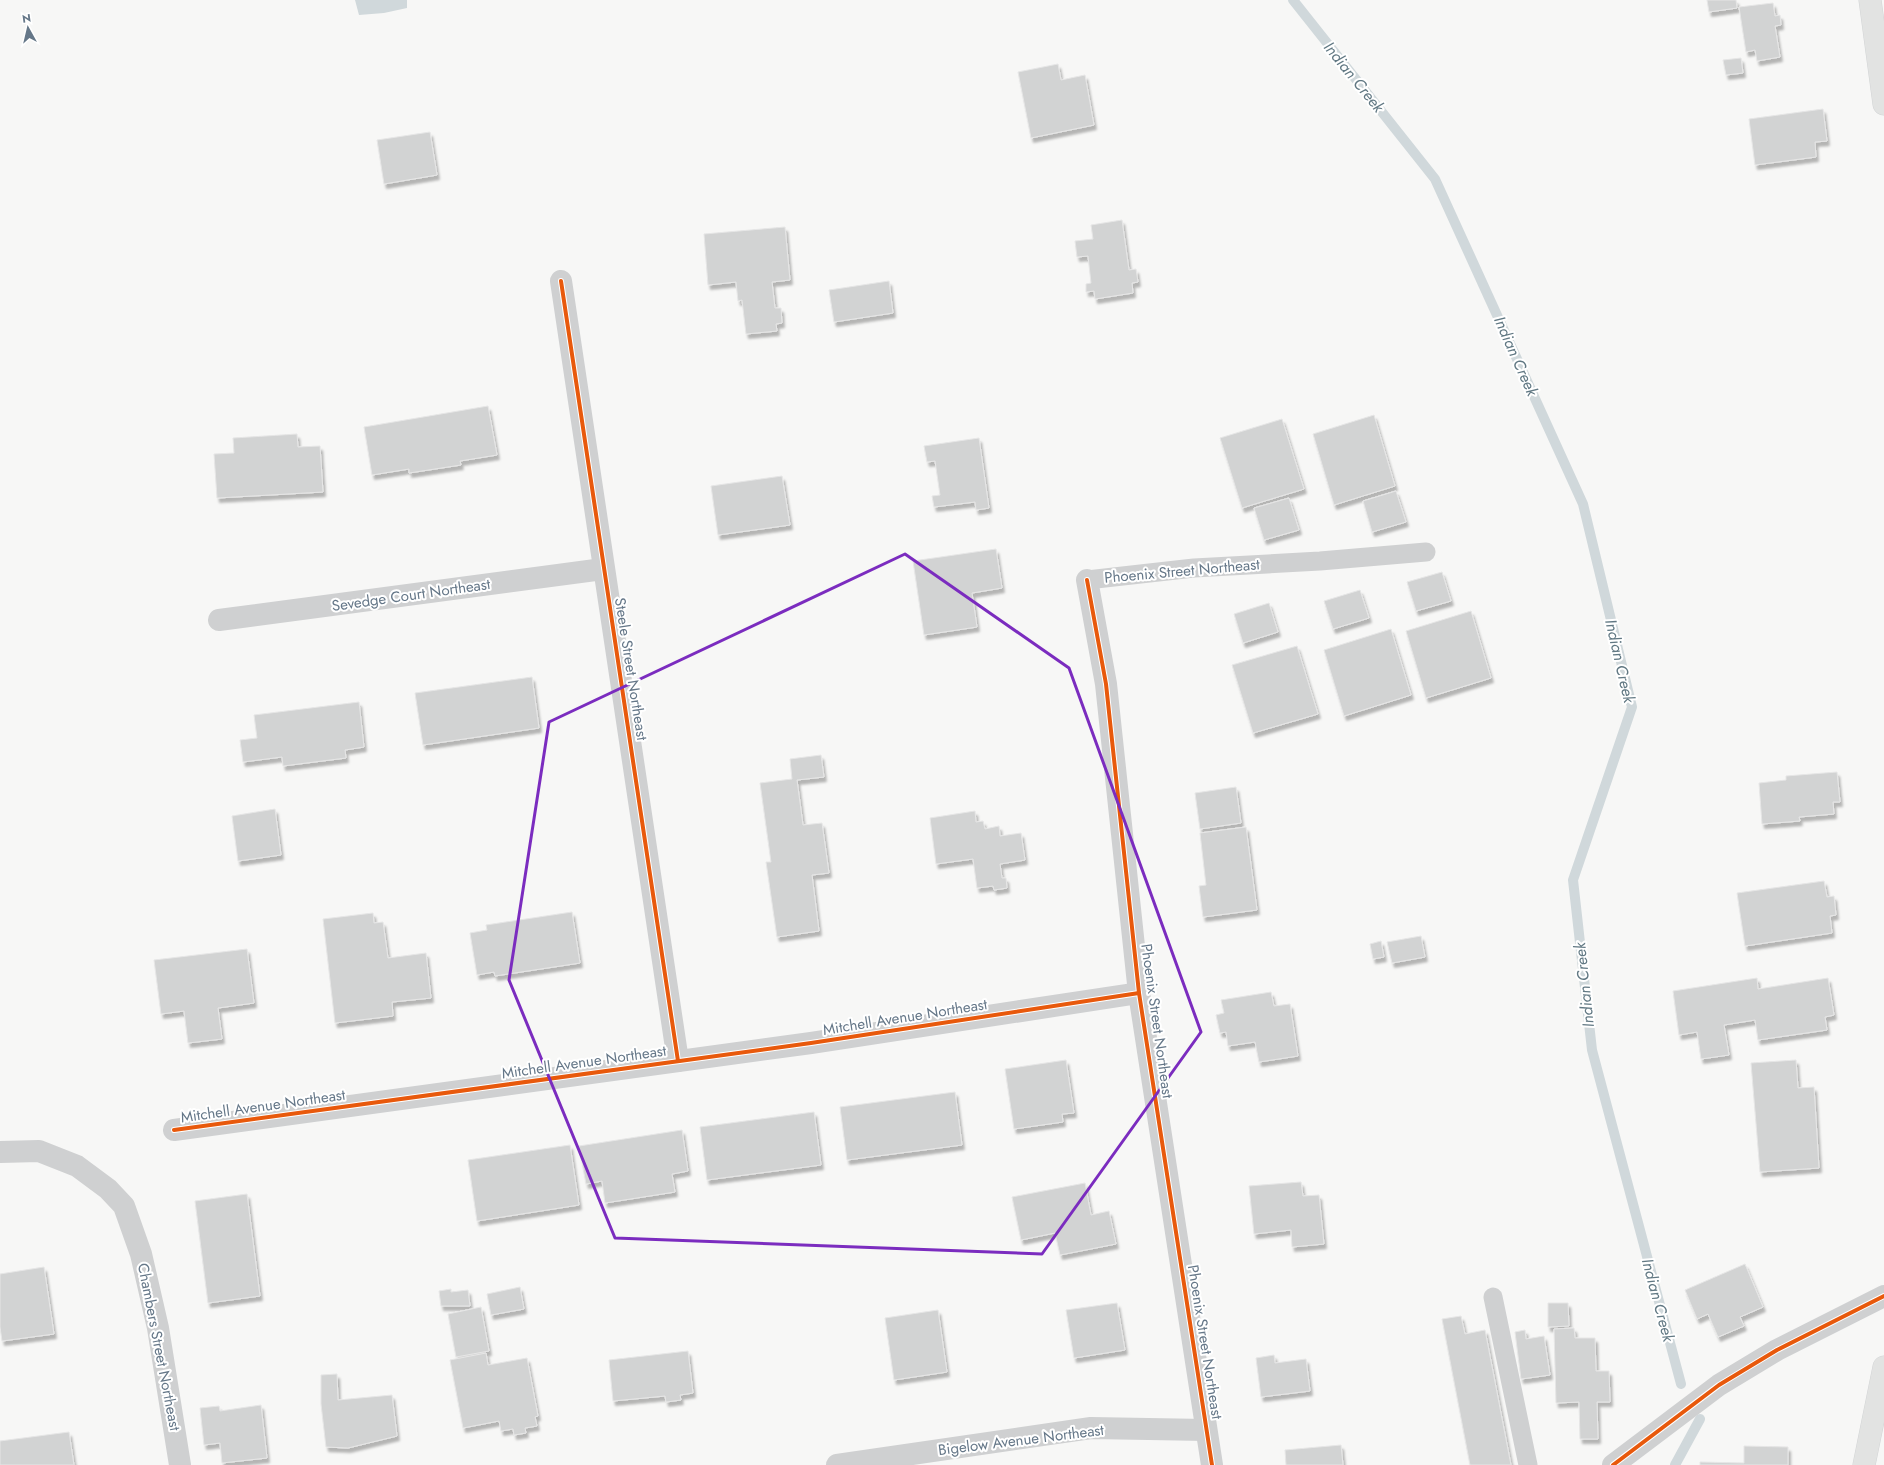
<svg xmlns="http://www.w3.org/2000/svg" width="1884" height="1465" viewBox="0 0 1884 1465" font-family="Jost,sans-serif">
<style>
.water{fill:#d0d8db}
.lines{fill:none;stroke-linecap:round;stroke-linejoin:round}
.stream{stroke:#d0d8db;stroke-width:10}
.building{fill:#d2d3d3;stroke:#e6e6e6;filter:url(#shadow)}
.secondary-casing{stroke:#d2d4d5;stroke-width:23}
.lane{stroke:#cfd0d1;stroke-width:19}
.street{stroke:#cfd0d1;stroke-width:22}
.secondary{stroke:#e2e3e2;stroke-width:22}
.cycleway-casing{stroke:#fff;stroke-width:6}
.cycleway{stroke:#e8590c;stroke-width:4}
.marked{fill:none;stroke:#7b2cbf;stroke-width:3;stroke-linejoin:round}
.labels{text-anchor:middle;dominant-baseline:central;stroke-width:4;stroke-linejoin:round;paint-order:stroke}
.street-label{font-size:15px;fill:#657788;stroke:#fff}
.water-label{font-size:16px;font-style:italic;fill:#617883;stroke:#fff}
</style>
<defs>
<filter id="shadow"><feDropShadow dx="2.5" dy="4.5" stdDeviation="1" flood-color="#0004"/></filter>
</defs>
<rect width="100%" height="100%" fill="#f7f7f6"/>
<path class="water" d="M 355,0 L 407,0 L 407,8 L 384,13 L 359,15 Z"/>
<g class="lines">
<g class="stream">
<path d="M 1293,0 L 1435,179 L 1583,504 L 1632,707 L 1573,880 L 1592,1050 L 1681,1384"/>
<path d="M 1675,1465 L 1700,1419"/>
</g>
</g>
<g class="building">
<path d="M 1707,0 L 1736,0 L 1737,8 L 1709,12 Z"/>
<path d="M 1773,3 L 1775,16 L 1780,15 L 1781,25 L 1775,26 L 1780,57 L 1757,61 L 1755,50 L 1746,52 L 1739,7 Z"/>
<path d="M 1741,58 L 1743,73 L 1726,75 L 1723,60 Z"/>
<path d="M 1058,64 L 1061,80 L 1085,75 L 1094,125 L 1031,138 L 1018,72 Z"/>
<path d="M 1823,109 L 1827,141 L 1815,142 L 1816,157 L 1755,165 L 1749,119 Z"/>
<path d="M 430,132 L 437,175 L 384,184 L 377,140 Z"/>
<path d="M 1122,220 L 1129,270 L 1136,269 L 1138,282 L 1132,283 L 1133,293 L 1095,299 L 1094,291 L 1086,292 L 1086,284 L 1091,283 L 1088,256 L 1077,257 L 1075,241 L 1093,239 L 1091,225 Z"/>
<path d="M 785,227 L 790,280 L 772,282 L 775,308 L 781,308 L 782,323 L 776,324 L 777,331 L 746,334 L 742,300 L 738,301 L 736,282 L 708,285 L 704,234 Z"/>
<path d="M 889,281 L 893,313 L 834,322 L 829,290 Z"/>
<path d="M 488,406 L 497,455 L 460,461 L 461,465 L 409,473 L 409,469 L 372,475 L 364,427 Z"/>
<path d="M 1374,415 L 1395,486 L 1334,505 L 1313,434 Z"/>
<path d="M 1282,419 L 1304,489 L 1242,508 L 1220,438 Z"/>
<path d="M 297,434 L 298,447 L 320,446 L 323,492 L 217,498 L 214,454 L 234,453 L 233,438 Z"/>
<path d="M 979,438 L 989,508 L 976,510 L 975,502 L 934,507 L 932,496 L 940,495 L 935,461 L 927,462 L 924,446 Z"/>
<path d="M 782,476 L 790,525 L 718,535 L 711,486 Z"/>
<path d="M 1396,491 L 1406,522 L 1372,532 L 1363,501 Z"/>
<path d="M 1289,498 L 1299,530 L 1264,540 L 1254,508 Z"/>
<path d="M 996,549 L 1002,588 L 972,593 L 977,627 L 924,635 L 913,561 Z"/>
<path d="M 1442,572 L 1451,601 L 1416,611 L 1407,582 Z"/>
<path d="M 1360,590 L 1369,618 L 1333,629 L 1324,601 Z"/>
<path d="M 1269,603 L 1278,632 L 1243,643 L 1234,614 Z"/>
<path d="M 1471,611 L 1491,678 L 1426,698 L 1406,631 Z"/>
<path d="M 1391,629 L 1411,695 L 1344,716 L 1324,650 Z"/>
<path d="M 1297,646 L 1318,714 L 1253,733 L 1232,665 Z"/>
<path d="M 532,677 L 539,728 L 423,745 L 415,693 Z"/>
<path d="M 359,702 L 364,747 L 345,750 L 346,758 L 283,766 L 282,757 L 243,762 L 240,740 L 257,738 L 254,715 Z"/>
<path d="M 821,755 L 824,777 L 797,780 L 803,825 L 822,823 L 829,873 L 812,875 L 819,931 L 777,937 L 766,862 L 771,862 L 760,783 L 792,779 L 790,759 Z"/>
<path d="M 1837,772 L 1840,802 L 1833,802 L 1834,814 L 1799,817 L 1800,821 L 1762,824 L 1759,783 L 1786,780 L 1786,776 Z"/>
<path d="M 1236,787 L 1241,823 L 1200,829 L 1195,793 Z"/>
<path d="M 275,809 L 281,855 L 238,861 L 232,816 Z"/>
<path d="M 975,811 L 976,822 L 983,821 L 985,829 L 999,826 L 1000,836 L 1021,833 L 1025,860 L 1000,864 L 1002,878 L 1006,878 L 1007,888 L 994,890 L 993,886 L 977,888 L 973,859 L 936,864 L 930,818 Z"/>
<path d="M 1246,827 L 1257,910 L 1203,917 L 1199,886 L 1206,885 L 1200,833 Z"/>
<path d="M 1824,881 L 1827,897 L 1834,896 L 1836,915 L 1830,916 L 1832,933 L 1745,946 L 1737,893 Z"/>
<path d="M 572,912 L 580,963 L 495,976 L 494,972 L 477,975 L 470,933 L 487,930 L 486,925 Z"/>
<path d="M 373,913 L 374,923 L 383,922 L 388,958 L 426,953 L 431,998 L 392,1002 L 393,1016 L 335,1023 L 323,919 Z"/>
<path d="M 1421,936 L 1425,957 L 1392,963 L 1387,942 Z"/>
<path d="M 1381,941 L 1384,957 L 1373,959 L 1370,944 Z"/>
<path d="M 247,949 L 254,1003 L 218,1008 L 222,1039 L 188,1043 L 184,1011 L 161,1014 L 154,960 Z"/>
<path d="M 1757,978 L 1758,989 L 1828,978 L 1834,1015 L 1825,1017 L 1827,1030 L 1758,1040 L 1755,1020 L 1724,1025 L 1729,1055 L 1701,1059 L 1697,1032 L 1679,1035 L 1673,991 Z"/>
<path d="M 1271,992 L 1274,1006 L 1290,1004 L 1298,1056 L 1259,1062 L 1255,1042 L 1228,1046 L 1226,1032 L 1220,1033 L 1216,1015 L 1224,1013 L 1221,1000 Z"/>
<path d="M 1066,1060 L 1074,1113 L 1062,1114 L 1063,1122 L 1014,1129 L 1005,1069 Z"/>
<path d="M 1796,1060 L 1798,1088 L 1814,1087 L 1819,1168 L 1760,1172 L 1751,1063 Z"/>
<path d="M 955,1092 L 962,1145 L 847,1160 L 840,1107 Z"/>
<path d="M 814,1112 L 821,1165 L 707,1180 L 700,1127 Z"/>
<path d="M 682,1130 L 688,1171 L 672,1174 L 675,1192 L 605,1203 L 602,1181 L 586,1184 L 579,1146 Z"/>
<path d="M 570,1145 L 579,1205 L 477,1221 L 468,1160 Z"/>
<path d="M 1301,1182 L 1303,1196 L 1319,1195 L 1324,1244 L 1292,1247 L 1291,1230 L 1254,1234 L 1249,1186 Z"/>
<path d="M 1085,1183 L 1091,1215 L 1109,1211 L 1116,1244 L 1060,1255 L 1055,1233 L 1021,1240 L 1012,1197 Z"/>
<path d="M 247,1194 L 260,1296 L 208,1303 L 195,1201 Z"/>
<path d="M 1745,1264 L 1763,1307 L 1740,1317 L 1744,1326 L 1718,1337 L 1708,1314 L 1697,1319 L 1685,1290 Z"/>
<path d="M 44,1267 L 54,1334 L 2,1341 L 0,1327 L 0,1274 Z"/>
<path d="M 520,1287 L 524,1309 L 491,1315 L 487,1294 Z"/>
<path d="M 451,1289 L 451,1292 L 468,1290 L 470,1306 L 441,1306 L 439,1291 Z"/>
<path d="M 1117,1303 L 1125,1350 L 1074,1358 L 1066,1310 Z"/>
<path d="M 1548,1303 L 1568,1303 L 1569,1326 L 1548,1327 Z"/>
<path d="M 481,1307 L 489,1351 L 456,1357 L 448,1314 Z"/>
<path d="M 938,1310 L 947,1372 L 894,1380 L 885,1318 Z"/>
<path d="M 1461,1316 L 1465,1334 L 1485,1330 L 1511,1465 L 1470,1465 L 1442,1319 Z"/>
<path d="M 1574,1328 L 1575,1338 L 1595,1338 L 1596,1371 L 1609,1371 L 1610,1402 L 1597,1402 L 1598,1439 L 1580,1439 L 1579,1402 L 1556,1403 L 1554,1329 Z"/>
<path d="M 1525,1330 L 1526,1339 L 1544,1336 L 1550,1375 L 1521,1379 L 1515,1332 Z"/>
<path d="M 688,1351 L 693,1393 L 680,1395 L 681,1400 L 666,1402 L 665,1396 L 613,1401 L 609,1360 Z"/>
<path d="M 486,1353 L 488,1365 L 527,1358 L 538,1416 L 535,1417 L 537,1426 L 525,1428 L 526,1433 L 514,1435 L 513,1429 L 501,1431 L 499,1421 L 463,1428 L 450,1360 Z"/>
<path d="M 1274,1355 L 1275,1363 L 1306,1359 L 1310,1391 L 1261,1397 L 1256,1358 Z"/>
<path d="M 337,1374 L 338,1400 L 392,1395 L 397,1436 L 348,1448 L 326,1447 L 321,1404 L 321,1375 Z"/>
<path d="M 261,1405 L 267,1458 L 222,1463 L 220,1443 L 204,1445 L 200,1408 L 219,1406 L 220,1411 Z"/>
<path d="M 69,1432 L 74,1465 L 0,1465 L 0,1441 Z"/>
<path d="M 1341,1445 L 1343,1465 L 1286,1465 L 1285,1450 Z"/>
<path d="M 1744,1446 L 1788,1447 L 1788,1465 L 1700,1465 L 1700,1462 L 1744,1463 Z"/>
</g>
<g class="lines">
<g class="secondary-casing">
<g id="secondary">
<path d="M 1870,0 L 1884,104"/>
<path d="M 1864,1465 L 1884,1367"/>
</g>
</g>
<g class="lane">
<path d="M 1087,580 L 1194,568 L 1320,561 L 1426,552"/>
<path d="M 1493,1297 L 1528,1465"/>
</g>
<g class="street">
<path d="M 561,281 L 678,1061"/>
<path d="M 1087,580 L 1106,684 L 1139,993 L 1212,1465"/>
<path d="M 219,620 L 603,569"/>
<path d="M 174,1130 L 811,1043 L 1139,993"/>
<path d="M 0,1152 L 39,1151 L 77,1166 L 108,1189 L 124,1206 L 141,1254 L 158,1328 L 180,1465"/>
<path d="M 837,1465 L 1091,1428 L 1206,1430"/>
<path d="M 1613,1465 L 1719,1385 L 1777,1350 L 1884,1296"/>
</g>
<use href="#secondary" class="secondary"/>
<g class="cycleway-casing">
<g id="cycleway">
<path d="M 561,281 L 678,1061"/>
<path d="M 1087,580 L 1106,684 L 1139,993 L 1212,1465"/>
<path d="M 174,1130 L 811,1043 L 1139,993"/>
<path d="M 1613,1465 L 1719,1385 L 1777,1350 L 1884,1296"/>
</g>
</g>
<use href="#cycleway" class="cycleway"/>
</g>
<path class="marked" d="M 905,554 L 1069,668 L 1201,1032 L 1042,1254 L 615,1238 L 509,980 L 549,722 Z"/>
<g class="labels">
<g class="street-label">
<text transform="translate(1182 571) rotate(-5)">Phoenix Street Northeast</text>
<text transform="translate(411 595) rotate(-8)">Sevedge Court Northeast</text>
<text transform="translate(631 669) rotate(81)">Steele Street Northeast</text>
<text transform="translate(905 1017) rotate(-9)">Mitchell Avenue Northeast</text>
<text transform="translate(1157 1021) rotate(82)">Phoenix Street Northeast</text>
<text transform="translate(584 1062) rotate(-8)">Mitchell Avenue Northeast</text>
<text transform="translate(263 1106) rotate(-8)">Mitchell Avenue Northeast</text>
<text transform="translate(1205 1342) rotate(81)">Phoenix Street Northeast</text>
<text transform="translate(159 1347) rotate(79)">Chambers Street Northeast</text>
<text transform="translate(1021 1440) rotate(-7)">Bigelow Avenue Northeast</text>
</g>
<g class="water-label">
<text transform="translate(1354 77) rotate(51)">Indian Creek</text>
<text transform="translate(1516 356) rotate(66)">Indian Creek</text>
<text transform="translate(1620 661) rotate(77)">Indian Creek</text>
<text transform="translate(1584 985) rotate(-96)">Indian Creek</text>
<text transform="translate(1658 1300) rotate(75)">Indian Creek</text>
</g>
</g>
<g transform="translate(28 28) rotate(352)" stroke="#ffffff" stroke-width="3" paint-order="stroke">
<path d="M0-3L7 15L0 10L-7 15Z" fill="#657788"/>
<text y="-6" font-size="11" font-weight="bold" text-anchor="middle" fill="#657788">N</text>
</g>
</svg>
